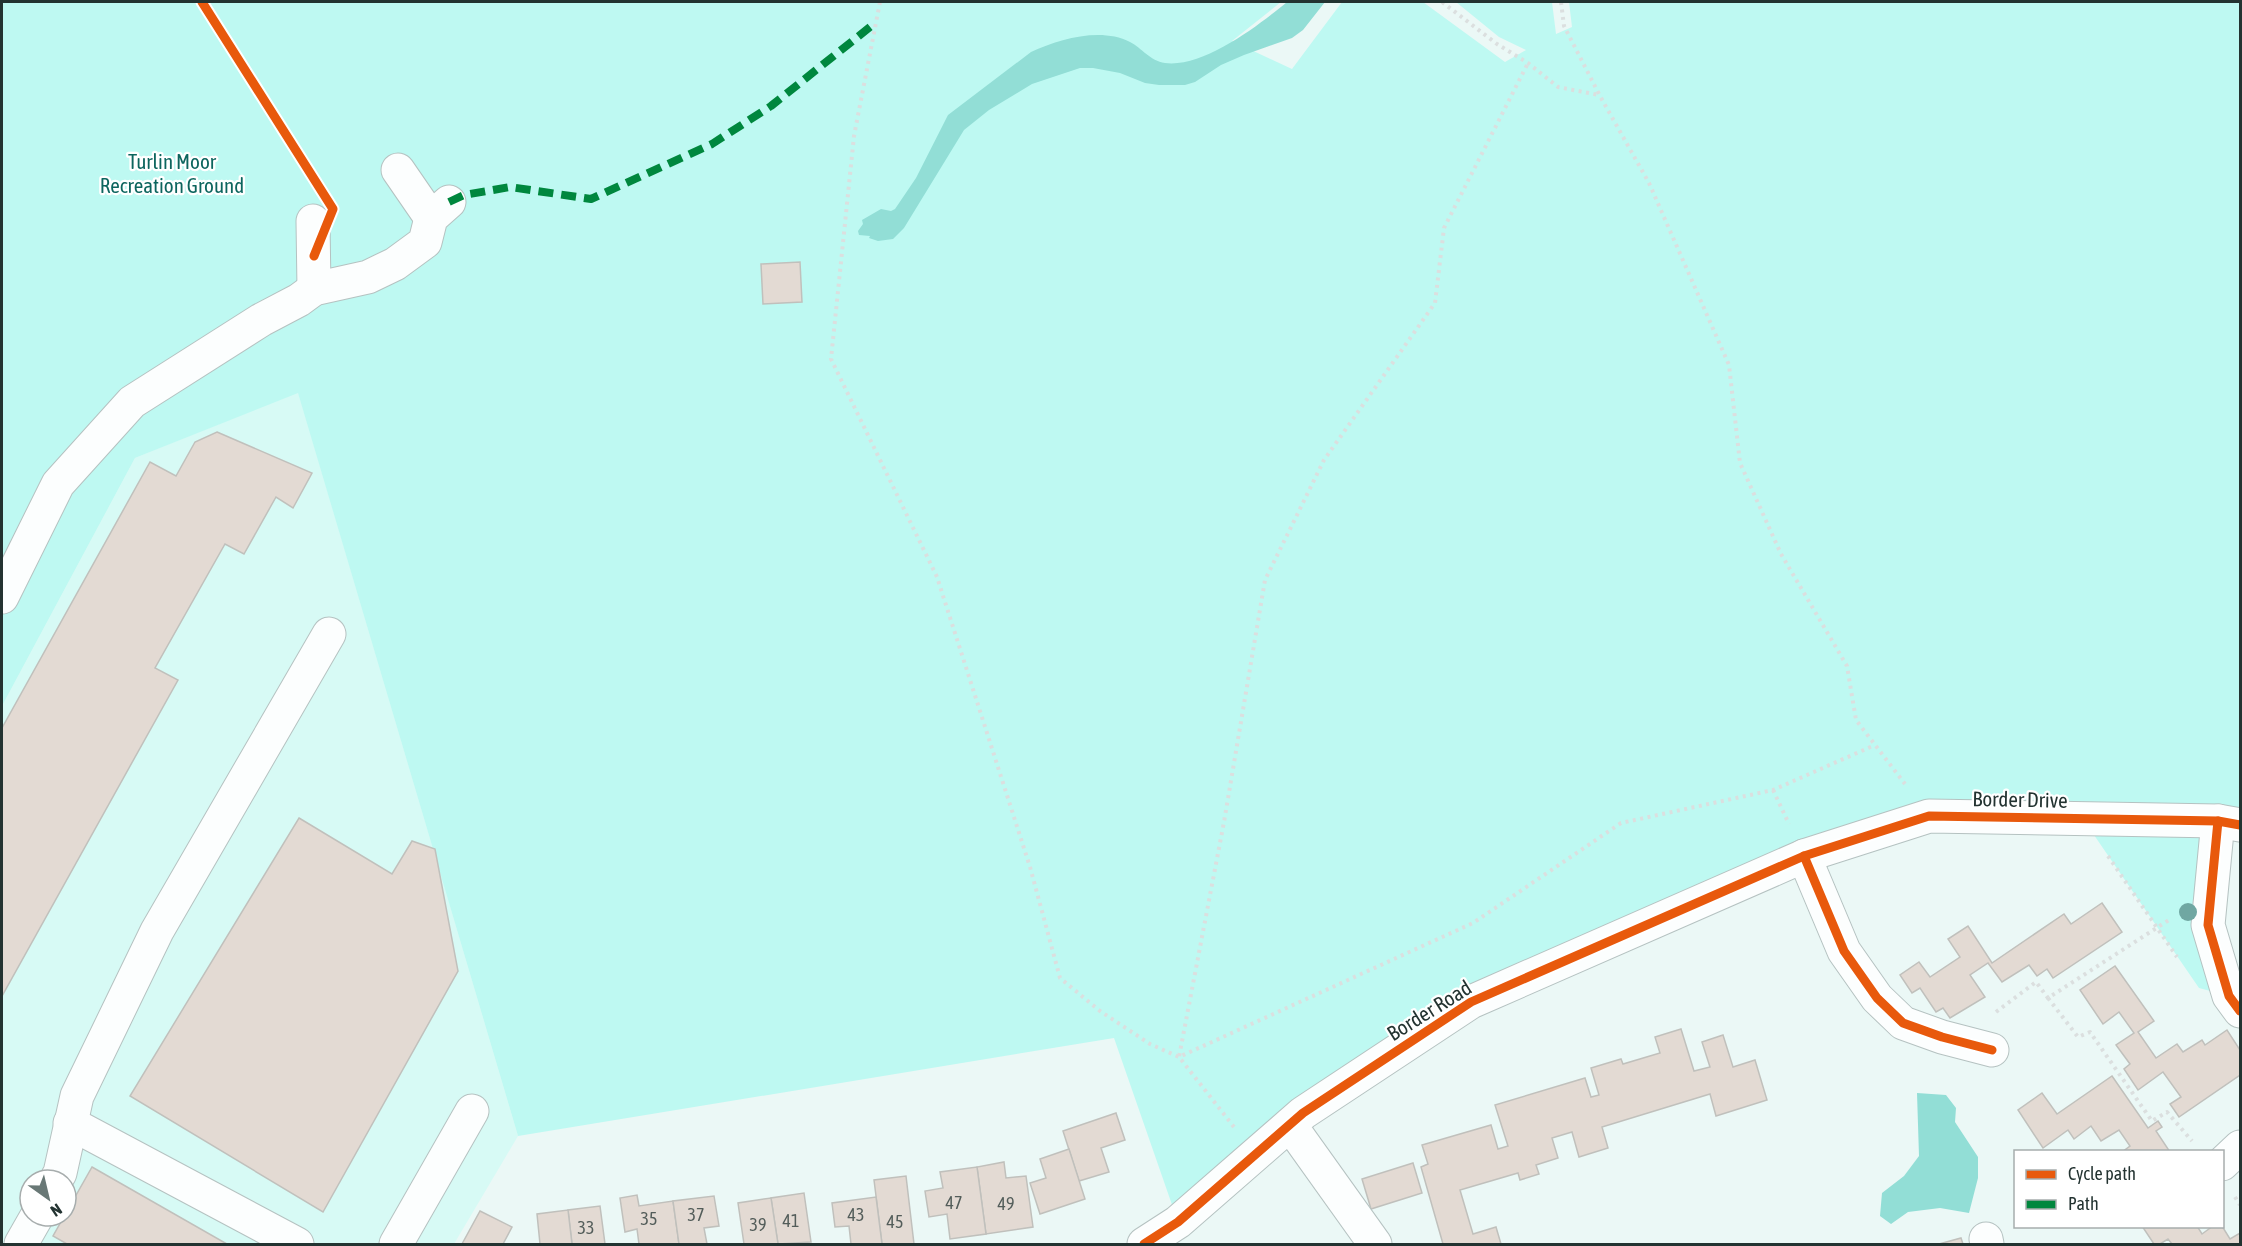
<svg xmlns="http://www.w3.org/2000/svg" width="2242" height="1246" viewBox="0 0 2242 1246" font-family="'Asap Condensed',sans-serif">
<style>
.built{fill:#d7faf5;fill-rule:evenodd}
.green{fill:#bef9f2}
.water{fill:#92ded6}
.building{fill:#e3dad3;stroke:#c0c0bc;stroke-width:1.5}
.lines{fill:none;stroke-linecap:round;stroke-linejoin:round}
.minor-casing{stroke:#b5c2c1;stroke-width:35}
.path{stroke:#dbdfdf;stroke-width:4;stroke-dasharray:3 4.5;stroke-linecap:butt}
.minor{stroke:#fcfefe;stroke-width:33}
.quiet{stroke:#00873e;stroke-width:8;stroke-dasharray:15 8;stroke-linecap:butt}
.cycleway-casing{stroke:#fff;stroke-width:13}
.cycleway{stroke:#e8590c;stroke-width:9}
.tree{fill:#70a7a2}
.labels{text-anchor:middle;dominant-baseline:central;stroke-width:4.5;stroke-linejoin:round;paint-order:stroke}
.number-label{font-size:18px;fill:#535d5a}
.park-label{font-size:21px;fill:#0c655e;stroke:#fff}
.street-label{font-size:21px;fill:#233331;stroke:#fff}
</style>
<rect width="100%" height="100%" fill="#ebf8f6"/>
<path class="built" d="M 298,392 L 518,1136 L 454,1244 L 2,1244 L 2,706 L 135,458 ZM 30,1180 L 66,1180 L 66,1216 L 30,1216 Z"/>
<path class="green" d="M 2,2 L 1281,2 L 1232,41 L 1292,69 L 1342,2 L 1423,2 L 1505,62 L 1526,50 L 1499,37 L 1456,2 L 1552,2 L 1556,34 L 1572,27 L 1569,2 L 2240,2 L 2240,825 L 2218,821 L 2229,996 L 2199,988 L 2083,819 L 1929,816 L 1471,1002 L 1178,1222 L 1114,1038 L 518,1136 L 298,393 L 135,458 L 2,706 Z"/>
<g class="water">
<path d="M 1287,2 L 1325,2 L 1303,30 L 1292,38 L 1244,55 L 1221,65 L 1195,82 L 1185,85 L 1159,85 L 1145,83 L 1120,73 L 1093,68 L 1080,68 L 1032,84 L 989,110 L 964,130 L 904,228 L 893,239 L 878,241 L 869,238 L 870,236 L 859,235 L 858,231 L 863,224 L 862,220 L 881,209 L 891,211 L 895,209 L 916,178 L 948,115 L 1031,52 C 1059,39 1101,27 1130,42 C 1142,48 1150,61 1165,63 C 1204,68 1259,25 1287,2 Z"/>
<path d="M 1917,1093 L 1946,1095 L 1956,1108 L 1955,1122 L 1978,1157 L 1978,1178 L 1969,1213 L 1940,1208 L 1908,1212 L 1891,1224 L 1880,1216 L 1882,1193 L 1904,1176 L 1919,1156 Z"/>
</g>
<g class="building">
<path d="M 800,262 L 802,302 L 763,304 L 761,264 Z"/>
<path d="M 217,432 L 312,473 L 293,508 L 276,497 L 244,554 L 225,544 L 155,668 L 178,680 L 2,996 L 2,728 L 150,462 L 176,476 L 195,442 Z"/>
<path d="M 299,818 L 392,874 L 412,841 L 435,849 L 458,971 L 323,1212 L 130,1096 Z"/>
<path d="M 2102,903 L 2122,932 L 2053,978 L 2047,969 L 2037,976 L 2029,965 L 2002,982 L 1988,963 L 1970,975 L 1985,997 L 1950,1018 L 1943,1008 L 1936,1012 L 1920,988 L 1912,993 L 1900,975 L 1919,962 L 1930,977 L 1960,957 L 1948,939 L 1968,926 L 1992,963 L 2064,914 L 2071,924 Z"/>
<path d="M 2115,966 L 2154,1021 L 2138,1032 L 2156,1058 L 2177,1044 L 2183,1052 L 2202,1040 L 2205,1045 L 2227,1030 L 2240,1050 L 2240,1075 L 2179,1117 L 2170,1104 L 2181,1097 L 2163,1072 L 2138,1090 L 2124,1069 L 2130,1064 L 2116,1045 L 2134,1033 L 2119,1012 L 2103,1024 L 2080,990 Z"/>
<path d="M 1681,1029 L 1694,1071 L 1710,1067 L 1702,1042 L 1723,1035 L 1733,1067 L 1755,1060 L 1767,1100 L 1716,1116 L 1710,1094 L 1602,1127 L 1608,1148 L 1579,1157 L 1572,1132 L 1552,1138 L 1558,1158 L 1536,1165 L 1539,1174 L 1520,1180 L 1518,1173 L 1460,1190 L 1473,1234 L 1496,1227 L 1501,1244 L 1443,1244 L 1421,1167 L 1428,1164 L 1422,1145 L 1491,1125 L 1498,1149 L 1508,1146 L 1495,1105 L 1585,1078 L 1591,1097 L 1599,1095 L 1591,1068 L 1621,1059 L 1623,1064 L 1660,1053 L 1655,1037 Z"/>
<path d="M 2112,1076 L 2148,1128 L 2158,1121 L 2162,1127 L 2156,1131 L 2170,1152 L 2122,1152 L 2130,1146 L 2119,1130 L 2101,1141 L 2091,1126 L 2074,1139 L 2068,1130 L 2043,1148 L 2018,1110 L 2042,1093 L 2057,1114 Z"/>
<path d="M 1116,1113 L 1125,1140 L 1101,1148 L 1109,1172 L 1079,1181 L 1063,1131 Z"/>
<path d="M 1069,1149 L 1085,1199 L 1040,1214 L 1030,1183 L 1046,1178 L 1040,1159 Z"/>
<path d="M 1004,1162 L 1006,1178 L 1026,1176 L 1033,1227 L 986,1234 L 977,1167 Z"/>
<path d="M 1413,1163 L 1422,1193 L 1371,1209 L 1362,1179 Z"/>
<path d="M 92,1167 L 227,1244 L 67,1244 L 53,1236 Z"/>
<path d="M 977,1167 L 986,1234 L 950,1239 L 947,1214 L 929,1217 L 925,1191 L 943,1188 L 940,1172 Z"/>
<path d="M 906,1176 L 914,1244 L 882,1244 L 874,1180 Z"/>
<path d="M 804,1193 L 811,1242 L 778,1244 L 771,1198 Z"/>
<path d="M 637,1195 L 639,1206 L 673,1201 L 679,1244 L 639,1244 L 637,1229 L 625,1232 L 620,1198 Z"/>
<path d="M 714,1196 L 719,1226 L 704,1228 L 707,1244 L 679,1244 L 673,1201 Z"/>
<path d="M 876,1197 L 882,1244 L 851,1244 L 849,1226 L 835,1227 L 832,1203 Z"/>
<path d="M 771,1198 L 778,1244 L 744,1244 L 738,1203 Z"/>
<path d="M 600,1206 L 605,1244 L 572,1244 L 568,1210 Z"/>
<path d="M 568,1210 L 572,1244 L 540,1244 L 537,1214 Z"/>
<path d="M 480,1211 L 512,1227 L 503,1244 L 462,1244 Z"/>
<path d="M 2142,1226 L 2197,1226 L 2202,1234 L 2213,1226 L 2222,1226 L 2230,1239 L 2240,1233 L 2240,1244 L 2172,1244 L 2168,1239 L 2160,1244 L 2154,1244 Z"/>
<path d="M 1961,1238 L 1963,1244 L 1939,1244 Z"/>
</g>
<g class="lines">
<g class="minor-casing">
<g id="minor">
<path d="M 398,170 L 431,218"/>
<path d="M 313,221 L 314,289"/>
<path d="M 2,597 L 58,484 L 132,402 L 261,320 L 299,300 L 314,289 L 368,277 L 395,264 L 425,242 L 431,218 L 449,202"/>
<path d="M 2218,821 L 2208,925 L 2229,996 L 2240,1011"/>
<path d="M 1804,856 L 1844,951 L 1877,998 L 1903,1023 L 1942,1037 L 1992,1050"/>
<path d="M 70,1123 L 297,1244"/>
<path d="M 1290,1125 L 1375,1244"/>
<path d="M 2222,1164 L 2240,1147"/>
<path d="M 56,1180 L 60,1173 L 77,1096 L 157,931 L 329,634"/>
<path d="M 1986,1239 L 1987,1244"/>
<path d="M 21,1244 L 37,1216"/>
<path d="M 396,1244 L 472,1111"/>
<path d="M 1144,1244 L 1178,1222 L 1303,1113 L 1471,1002 L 1804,856 L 1929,816 L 2218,821 L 2240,825"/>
</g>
</g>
<g class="path">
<path d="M 880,2 L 854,136 L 831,359 L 937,577 L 1030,867 L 1060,978 L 1100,1011 L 1150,1044 L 1179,1057 L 1473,923 L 1621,823 L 1773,790 L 1875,745"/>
<path d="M 1442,2 L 1497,44 L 1528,63 L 1558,87 L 1599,95"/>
<path d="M 1561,2 L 1564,26 L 1600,96 L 1649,183 L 1729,365 L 1740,463 L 1781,554 L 1847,666 L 1856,720 L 1905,784"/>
<path d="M 1773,790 L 1789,824"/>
<path d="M 2108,856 L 2177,957"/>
<path d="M 2048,998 L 2078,1037 L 2090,1032 L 2152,1121 L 2167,1112 L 2192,1141"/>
<path d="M 1996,1012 L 2036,982 L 2048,998 L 2172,918"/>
<path d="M 1234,1127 L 1179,1057 L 1224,822 L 1265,580 L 1324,460 L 1435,303 L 1444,228 L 1528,63"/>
<path d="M 2235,1197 L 2240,1205"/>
</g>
<use href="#minor" class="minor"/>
<path class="quiet" d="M 449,202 L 464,195 L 510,187 L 591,199 L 712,144 L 771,106 L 875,23"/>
<g class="cycleway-casing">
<g id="cycleway">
<path d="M 202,2 L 333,209 L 314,256"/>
<path d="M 2218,821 L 2208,925 L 2229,996 L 2240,1011"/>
<path d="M 1804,856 L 1844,951 L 1877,998 L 1903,1023 L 1942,1037 L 1992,1050"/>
<path d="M 1144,1244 L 1178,1222 L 1303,1113 L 1471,1002 L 1804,856 L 1929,816 L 2218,821 L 2240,825"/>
</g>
</g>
<use href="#cycleway" class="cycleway"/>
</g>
<circle class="tree" cx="2188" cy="912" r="9"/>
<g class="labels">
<g class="number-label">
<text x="954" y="1202">47</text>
<text x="1006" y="1203">49</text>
<text x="696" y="1214">37</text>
<text x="856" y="1214">43</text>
<text x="649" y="1218">35</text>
<text x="791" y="1220">41</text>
<text x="895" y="1221">45</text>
<text x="758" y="1224">39</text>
<text x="586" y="1227">33</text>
</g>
<g class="park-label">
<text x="172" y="161">Turlin Moor<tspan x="172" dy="24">Recreation Ground</tspan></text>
</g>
<g class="street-label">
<text transform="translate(2020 799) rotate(1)">Border Drive</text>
<text transform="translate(1429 1010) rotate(-32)">Border Road</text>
</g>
</g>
<rect width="2242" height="1246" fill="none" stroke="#233331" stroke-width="6"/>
<rect x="2014" y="1150" width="210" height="78" fill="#ffffff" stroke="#a7adad" stroke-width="1.5"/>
<rect x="2026" y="1170" width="30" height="9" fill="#e8590c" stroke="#a7adad" stroke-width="1.5"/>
<text x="2068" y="1180" font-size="18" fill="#233331">Cycle path</text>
<rect x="2026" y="1200" width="30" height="9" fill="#00873e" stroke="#a7adad" stroke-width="1.5"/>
<text x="2068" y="1210" font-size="18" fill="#233331">Path</text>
<g transform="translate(48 1198) rotate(146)"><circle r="28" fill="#ffffff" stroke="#a7adad" stroke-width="1.5"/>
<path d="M0-4.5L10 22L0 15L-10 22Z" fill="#697876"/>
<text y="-9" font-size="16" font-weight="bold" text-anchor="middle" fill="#233331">N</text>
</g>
</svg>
